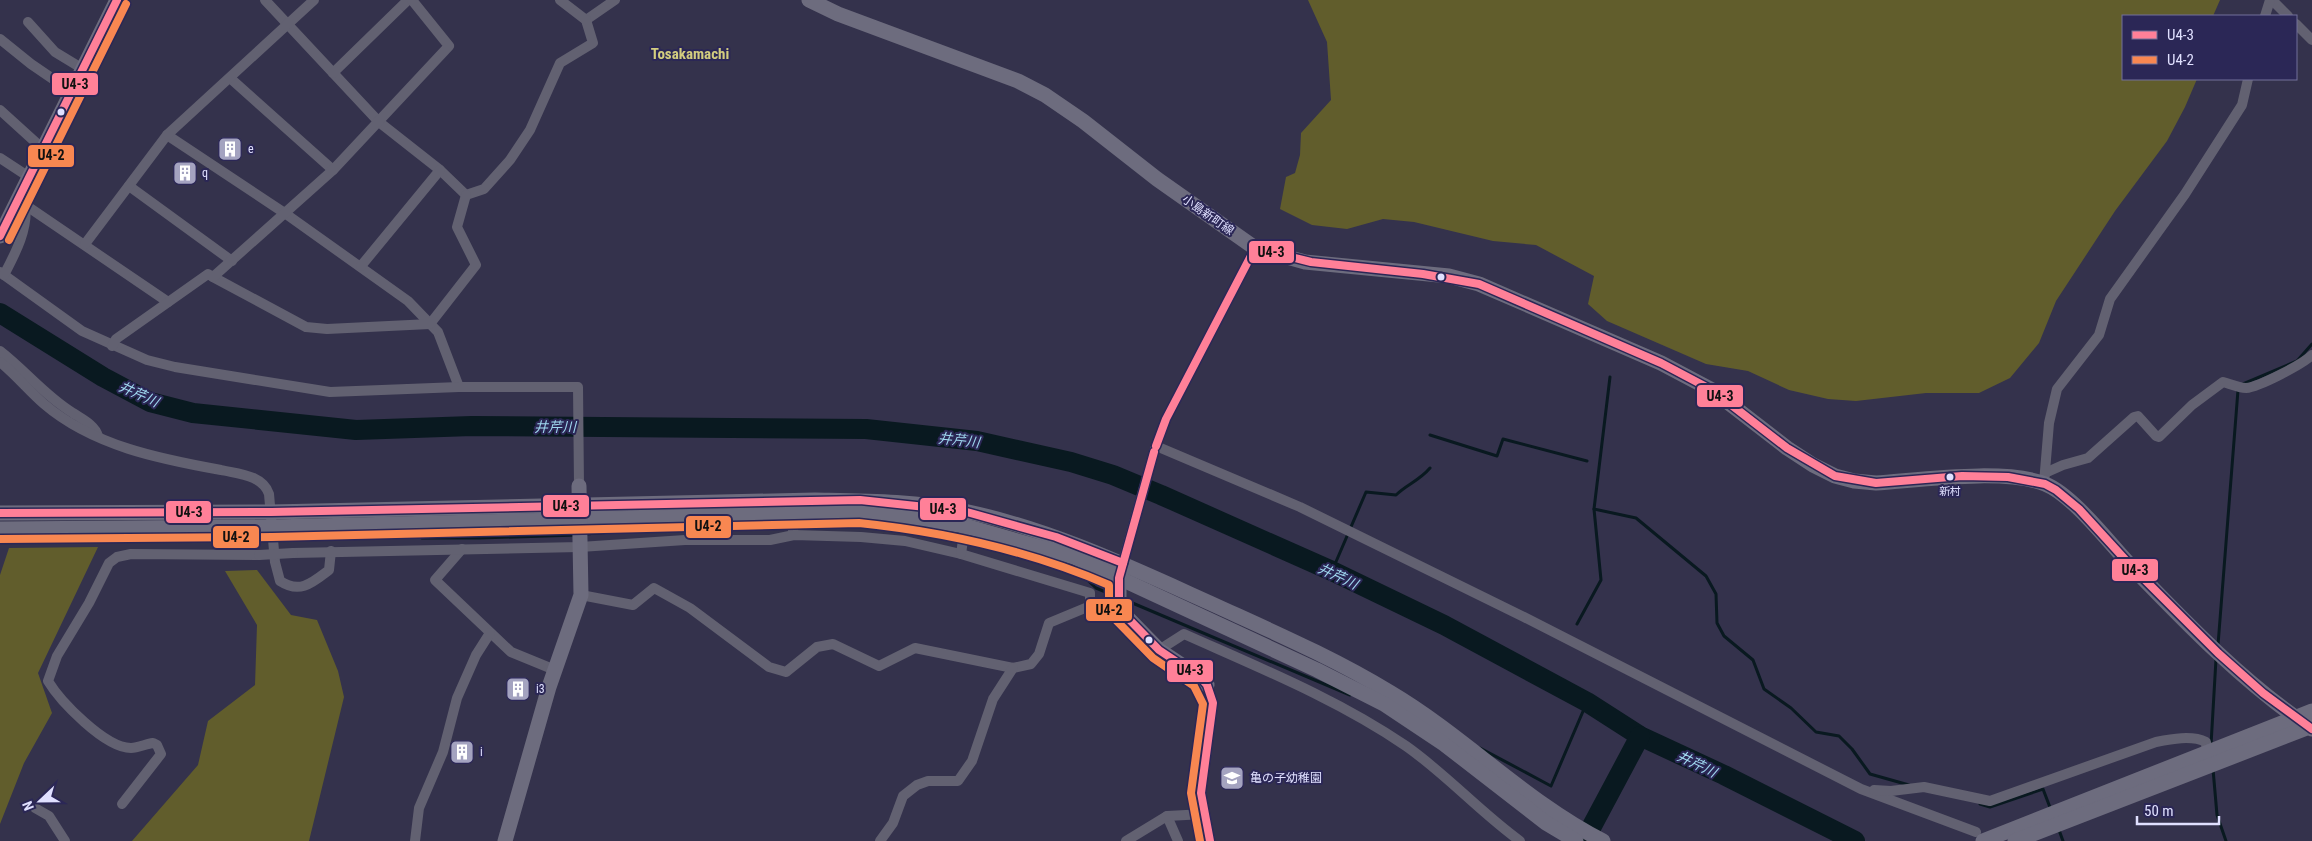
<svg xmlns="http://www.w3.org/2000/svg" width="2312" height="841" viewBox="0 0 2312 841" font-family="'Roboto Condensed','Noto Sans JP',sans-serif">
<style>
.forest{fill:#615d2c}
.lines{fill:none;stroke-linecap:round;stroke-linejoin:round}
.stream{stroke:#091920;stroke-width:3}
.river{stroke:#091920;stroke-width:20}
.street{stroke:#626171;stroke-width:10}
.secondary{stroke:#6d6c7e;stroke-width:15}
.street-bridge{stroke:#626171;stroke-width:10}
.bus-1-casing{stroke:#2b2756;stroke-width:11}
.bus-2-casing{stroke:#2b2756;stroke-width:11}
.bus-1{stroke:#ff8098;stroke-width:8}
.bus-2{stroke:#f88751;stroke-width:8}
.bus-dot{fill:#e0e0ff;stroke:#2b2756;stroke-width:2}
.labels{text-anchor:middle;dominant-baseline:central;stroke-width:4;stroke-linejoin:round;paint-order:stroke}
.bus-label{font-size:11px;fill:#e0e0ff;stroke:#2b2756}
.poi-label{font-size:12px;fill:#e0e0ff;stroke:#2b2756;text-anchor:start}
.street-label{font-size:12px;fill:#e0e0ff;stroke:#2b2756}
.water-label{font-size:14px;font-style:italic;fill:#9fd8ef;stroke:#2b2756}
.quarter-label{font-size:15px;font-weight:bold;fill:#d3cd7f;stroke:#2b2756}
.line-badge{stroke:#2b2756;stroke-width:2}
.pale-badge-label{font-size:14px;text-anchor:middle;font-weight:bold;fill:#111}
</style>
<rect width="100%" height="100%" fill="#34324c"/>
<g class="forest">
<path d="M 1308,0 L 2220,0 L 2213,16 L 2123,16 L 2123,79 L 2197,79 L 2185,107 L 2167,141 L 2115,211 L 2056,301 L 2039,343 L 2010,378 L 1979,393 L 1926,393 L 1856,401 L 1828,399 L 1789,390 L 1748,371 L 1706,364 L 1607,321 L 1588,304 L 1594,276 L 1536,245 L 1493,241 L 1414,222 L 1383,219 L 1347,229 L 1312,225 L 1280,209 L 1286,177 L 1295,173 L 1300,155 L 1301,133 L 1331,100 L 1327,42 Z"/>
<path d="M 98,547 L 38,673 L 52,713 L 24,763 L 0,824 L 0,575 L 9,548 Z"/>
<path d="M 257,570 L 291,615 L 317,620 L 338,671 L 344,697 L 309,841 L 132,841 L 198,765 L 208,721 L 255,685 L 257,625 L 225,571 Z"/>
</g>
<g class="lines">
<g class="stream">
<path d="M 1610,377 L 1594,509 L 1636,518 L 1706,576 L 1716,594 L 1717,623 L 1724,636 L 1753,660 L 1764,689 L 1791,708 L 1816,732 L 1839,736 L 1852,749 L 1870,774 L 1909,785"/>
<path d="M 2243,384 L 2297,361 L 2312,344"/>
<path d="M 1430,435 L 1497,456 L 1503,439 L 1587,461"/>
<path d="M 840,520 L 933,531 L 997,546 L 1082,575 L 1096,588 L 1115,596"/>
<path d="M 585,534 L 734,523"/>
<path d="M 422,538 L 480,538 L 577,535"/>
<path d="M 1332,571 L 1366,492 L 1396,495 C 1407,484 1419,481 1430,468"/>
<path d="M 1123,599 L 1350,695"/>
<path d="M 1577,624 L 1601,580 L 1594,509"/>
<path d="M 2218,645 L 2238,390"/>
<path d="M 2211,745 L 2216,659"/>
<path d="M 1480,748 L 1551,786 L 1587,702"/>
<path d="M 2213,769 L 2217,815 L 2226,841"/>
<path d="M 1980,804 L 1990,807 L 2043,789 L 2051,810"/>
<path d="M 2059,830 L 2063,841"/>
</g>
<g class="river">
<path d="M 0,313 L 103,377 L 150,402 L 193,413 L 356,430 L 472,426 L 866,429 L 977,441 L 1071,462 L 1113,475 L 1161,495 L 1332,571 L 1444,625 L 1587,702 L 1640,736 L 1724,775 L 1855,841"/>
<path d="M 1584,841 L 1640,736"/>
</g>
<g class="street">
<path d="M 265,0 L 379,122 L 440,170 L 466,195"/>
<path d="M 2272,0 L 2288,16"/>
<path d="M 2265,16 L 2270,0"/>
<path d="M 586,20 L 615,0"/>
<path d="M 28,22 L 55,52 L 83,69"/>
<path d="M 2296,24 L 2312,40"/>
<path d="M 0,39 L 31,64 L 72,92"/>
<path d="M 333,73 L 408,0"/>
<path d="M 230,78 L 333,170"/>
<path d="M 0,110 L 43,149"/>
<path d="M 167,135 L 286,214 L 408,301 L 438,332 L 459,387"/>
<path d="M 0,158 L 29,177"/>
<path d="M 129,186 L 232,261"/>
<path d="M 466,195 L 484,189 L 510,160 L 530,130 L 560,63 L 593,43 L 586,20 L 560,0"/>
<path d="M 18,200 L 168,302"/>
<path d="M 85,244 L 167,135 L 314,0"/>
<path d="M 361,266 L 440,170"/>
<path d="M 0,272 L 82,331 L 147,360 L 175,367 L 330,392 L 459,387 L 578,387 L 579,486"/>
<path d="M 4,275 C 15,254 29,228 25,204"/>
<path d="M 213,277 L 306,327 L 327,329 L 430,324 L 476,265 L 457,227 L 466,195"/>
<path d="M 112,346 L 116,339 L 208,274 L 213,277 L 333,170 L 449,46 L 412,0"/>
<path d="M 0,351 C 26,371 45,396 73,413 C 82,419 95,425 98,436"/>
<path d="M 0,362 C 16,375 29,391 44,404 C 93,446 160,459 221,470 C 238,474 263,475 269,494 L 275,562 L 280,581 C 300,594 312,583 329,570 L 331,551"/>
<path d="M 1156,446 L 1300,507 L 1524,617 L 1861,789 L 1976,832"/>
<path d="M 2045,473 L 2063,465 L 2088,458 L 2134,417 L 2138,416 L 2156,436 L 2159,437 L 2192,405 L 2223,382 C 2230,384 2239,388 2246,388 C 2259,387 2303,364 2312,355"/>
<path d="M 2044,483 L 2049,423 L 2057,389 L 2099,335 L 2110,299 L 2185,194 L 2242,105 L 2248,79"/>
<path d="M 790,514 L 794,535"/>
<path d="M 462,549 L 435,580 L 511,652 L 555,670"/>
<path d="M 293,553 L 580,547 L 685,540 L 770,540 L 794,535 L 861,537 L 905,541 L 961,554 L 1090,593 L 1090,606"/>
<path d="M 961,554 L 965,526"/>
<path d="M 1121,569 L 1154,452 L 1166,419 L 1255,248"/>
<path d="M 581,595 L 633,605 L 654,588 L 690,608 L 769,667 L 786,672 L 817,647 L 833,644 L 879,666 L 915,648 L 1013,668 L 1031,664 L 1039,654 L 1049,623 L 1090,606 L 1119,609"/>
<path d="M 1159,650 L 1184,634 C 1260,668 1337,699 1406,746 C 1446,774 1480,812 1520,841"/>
<path d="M 1207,685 L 1213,703 L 1201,793 L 1210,841"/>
<path d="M 1874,790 L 1891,791 L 1924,787 L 1990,801 L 2156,742 C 2171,739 2192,735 2206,742 L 2207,758"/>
<path d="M 122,804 L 161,754 L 157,745 L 153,743 C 146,744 138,748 131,748 C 105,748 60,701 48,681 L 57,656 L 89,603 L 109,563 L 117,557 L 131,554 L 259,555"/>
<path d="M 35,808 L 49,816 L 65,841"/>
<path d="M 1167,816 L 1178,841"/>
<path d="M 415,841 L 419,808 L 443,752 L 457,698 L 476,655 L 490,633"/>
<path d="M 880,841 L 893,823 L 903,796 L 917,785 L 928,781 L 958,781 L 972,761 L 993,699 L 1013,668"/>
<path d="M 1126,841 L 1167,816 L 1205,814"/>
</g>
<g class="secondary">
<path d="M 809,0 L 838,14 L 1018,81 L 1045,95 L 1083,121 L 1157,179 L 1255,248 L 1305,262 L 1449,276 L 1479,284 L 1661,363 L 1712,390 L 1787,448 L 1813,465 L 1835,476 L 1854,481 L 1876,483 C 1920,480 2005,468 2045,484 C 2073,495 2110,544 2132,567 C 2188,625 2245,684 2312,729"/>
<path d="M 0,236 L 117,0"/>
<path d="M 0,513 L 271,512 L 815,500 C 864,501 915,501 964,511 C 1050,529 1130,567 1210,603 C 1271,631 1334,658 1391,693 C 1465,737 1526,802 1603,841"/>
<path d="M 0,529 L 272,527 L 859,513 L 914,518 L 965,526 L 1074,557 L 1119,578 L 1317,670 L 1384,704 L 1444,744 L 1546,823 L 1576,841"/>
<path d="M 1119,578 L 1119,609 L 1159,650 L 1201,678 L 1207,685"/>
<path d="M 505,841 L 549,687 L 581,595 L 579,486"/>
<path d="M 1983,841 L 2312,711"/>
<path d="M 2015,841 L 2312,726"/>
</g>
<path class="street-bridge" d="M 259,555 L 293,553"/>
<g class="bus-1-casing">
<g id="bus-1">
<path d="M 0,236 L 117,0"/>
<path d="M 1156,446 L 1166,419 L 1255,248 L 1311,262 L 1423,274 L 1479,284 L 1661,363 L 1712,390 L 1787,448 L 1835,476 L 1876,483 L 1962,476 L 2008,477 L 2045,484 L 2056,490 L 2079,509 L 2132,567 L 2218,653 L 2263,693 L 2312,729"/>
<path d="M 1154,452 L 1119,578 L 1119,609 L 1159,650 L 1201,678 L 1207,685 L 1213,703 L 1201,793 L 1210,841"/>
<path d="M 0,513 L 271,512 L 860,500 L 963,511 L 1056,537 L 1123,563"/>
</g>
</g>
<g class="bus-2-casing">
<g id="bus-2">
<path d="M 9,240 L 126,4"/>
<path d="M 0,539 L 272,537 L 859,523 C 946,532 1028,550 1109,585 L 1109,610 L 1111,615 L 1153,658 L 1194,686 L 1203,704 L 1191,793 L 1200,841"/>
</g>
</g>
<use href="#bus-1" class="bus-1"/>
<use href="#bus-2" class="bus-2"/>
</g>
<defs>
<g id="building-square" transform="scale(1.25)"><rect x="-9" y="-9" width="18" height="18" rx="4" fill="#a4a3c0" stroke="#2b2756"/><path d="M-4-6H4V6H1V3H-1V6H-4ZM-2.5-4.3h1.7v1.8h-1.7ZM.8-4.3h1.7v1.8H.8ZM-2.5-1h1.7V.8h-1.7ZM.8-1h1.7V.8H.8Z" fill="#fff"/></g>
<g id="school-square" transform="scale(1.25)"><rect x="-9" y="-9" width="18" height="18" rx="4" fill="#a4a3c0" stroke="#2b2756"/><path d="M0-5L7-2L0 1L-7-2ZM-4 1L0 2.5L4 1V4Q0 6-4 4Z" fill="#fff"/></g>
</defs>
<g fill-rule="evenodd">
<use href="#building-square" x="230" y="149"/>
<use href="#building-square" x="185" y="173"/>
<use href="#building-square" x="518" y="689"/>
<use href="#building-square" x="462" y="752"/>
<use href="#school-square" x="1232" y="778"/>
</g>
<g class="bus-dot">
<circle cx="61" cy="112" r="4.5"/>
<circle cx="1441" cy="277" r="4.5"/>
<circle cx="1950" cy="477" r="4.5"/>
<circle cx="1149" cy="640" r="4.5"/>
</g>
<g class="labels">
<g class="bus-label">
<text x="1950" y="491">新村</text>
</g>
<g class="poi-label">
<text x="248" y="149">e</text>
<text x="202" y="173">q</text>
<text x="536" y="689">i3</text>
<text x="480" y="752">i</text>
<text x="1250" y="778">亀の子幼稚園</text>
</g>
<g class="street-label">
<text transform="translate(1208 215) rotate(35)">小島新町線</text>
</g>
<g class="water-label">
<text transform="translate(139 394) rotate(24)">井芹川</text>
<text x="555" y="427">井芹川</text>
<text transform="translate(959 440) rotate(7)">井芹川</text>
<text transform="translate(1338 576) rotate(25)">井芹川</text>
<text transform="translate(1697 764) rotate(26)">井芹川</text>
</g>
<g class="quarter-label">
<text x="690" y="54">Tosakamachi</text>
</g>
</g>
<g class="line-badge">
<rect x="51" y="72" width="48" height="24" rx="5" fill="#ff8098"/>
<rect x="27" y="144" width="48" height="24" rx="5" fill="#f88751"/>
<rect x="1248" y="240" width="47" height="24" rx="5" fill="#ff8098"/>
<rect x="1696" y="384" width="48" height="24" rx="5" fill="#ff8098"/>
<rect x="542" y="494" width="48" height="24" rx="5" fill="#ff8098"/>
<rect x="919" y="497" width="48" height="24" rx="5" fill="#ff8098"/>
<rect x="165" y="500" width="47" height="24" rx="5" fill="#ff8098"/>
<rect x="685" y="515" width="47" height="24" rx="5" fill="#f88751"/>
<rect x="212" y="525" width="48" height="24" rx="5" fill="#f88751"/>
<rect x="2111" y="558" width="48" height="24" rx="5" fill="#ff8098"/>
<rect x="1085" y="598" width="48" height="24" rx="5" fill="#f88751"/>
<rect x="1166" y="659" width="48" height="24" rx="5" fill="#ff8098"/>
</g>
<g class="pale-badge-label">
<text x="75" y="89">U4-3</text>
<text x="51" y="160">U4-2</text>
<text x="1271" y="257">U4-3</text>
<text x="1720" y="401">U4-3</text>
<text x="566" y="511">U4-3</text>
<text x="943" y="514">U4-3</text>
<text x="189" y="517">U4-3</text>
<text x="708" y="531">U4-2</text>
<text x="236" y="542">U4-2</text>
<text x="2135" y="575">U4-3</text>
<text x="1109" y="615">U4-2</text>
<text x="1190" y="675">U4-3</text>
</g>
<rect x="2122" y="15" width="175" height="65" fill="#2b2756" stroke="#73719a"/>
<rect x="2132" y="31" width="25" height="8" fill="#ff8098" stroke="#73719a"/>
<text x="2167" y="40" font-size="15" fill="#e0e0ff">U4-3</text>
<rect x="2132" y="56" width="25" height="8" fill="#f88751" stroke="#73719a"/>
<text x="2167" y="65" font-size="15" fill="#e0e0ff">U4-2</text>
<g transform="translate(40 801) rotate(248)" stroke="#2b2756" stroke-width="4" paint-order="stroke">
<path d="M0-4L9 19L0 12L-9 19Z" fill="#e0e0ff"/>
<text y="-8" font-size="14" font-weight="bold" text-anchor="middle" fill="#e0e0ff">N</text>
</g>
<path d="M2137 816v8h82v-8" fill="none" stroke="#e0e0ff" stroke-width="2.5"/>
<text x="2144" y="816" font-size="15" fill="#e0e0ff" stroke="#2b2756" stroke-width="4" paint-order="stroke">50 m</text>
</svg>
